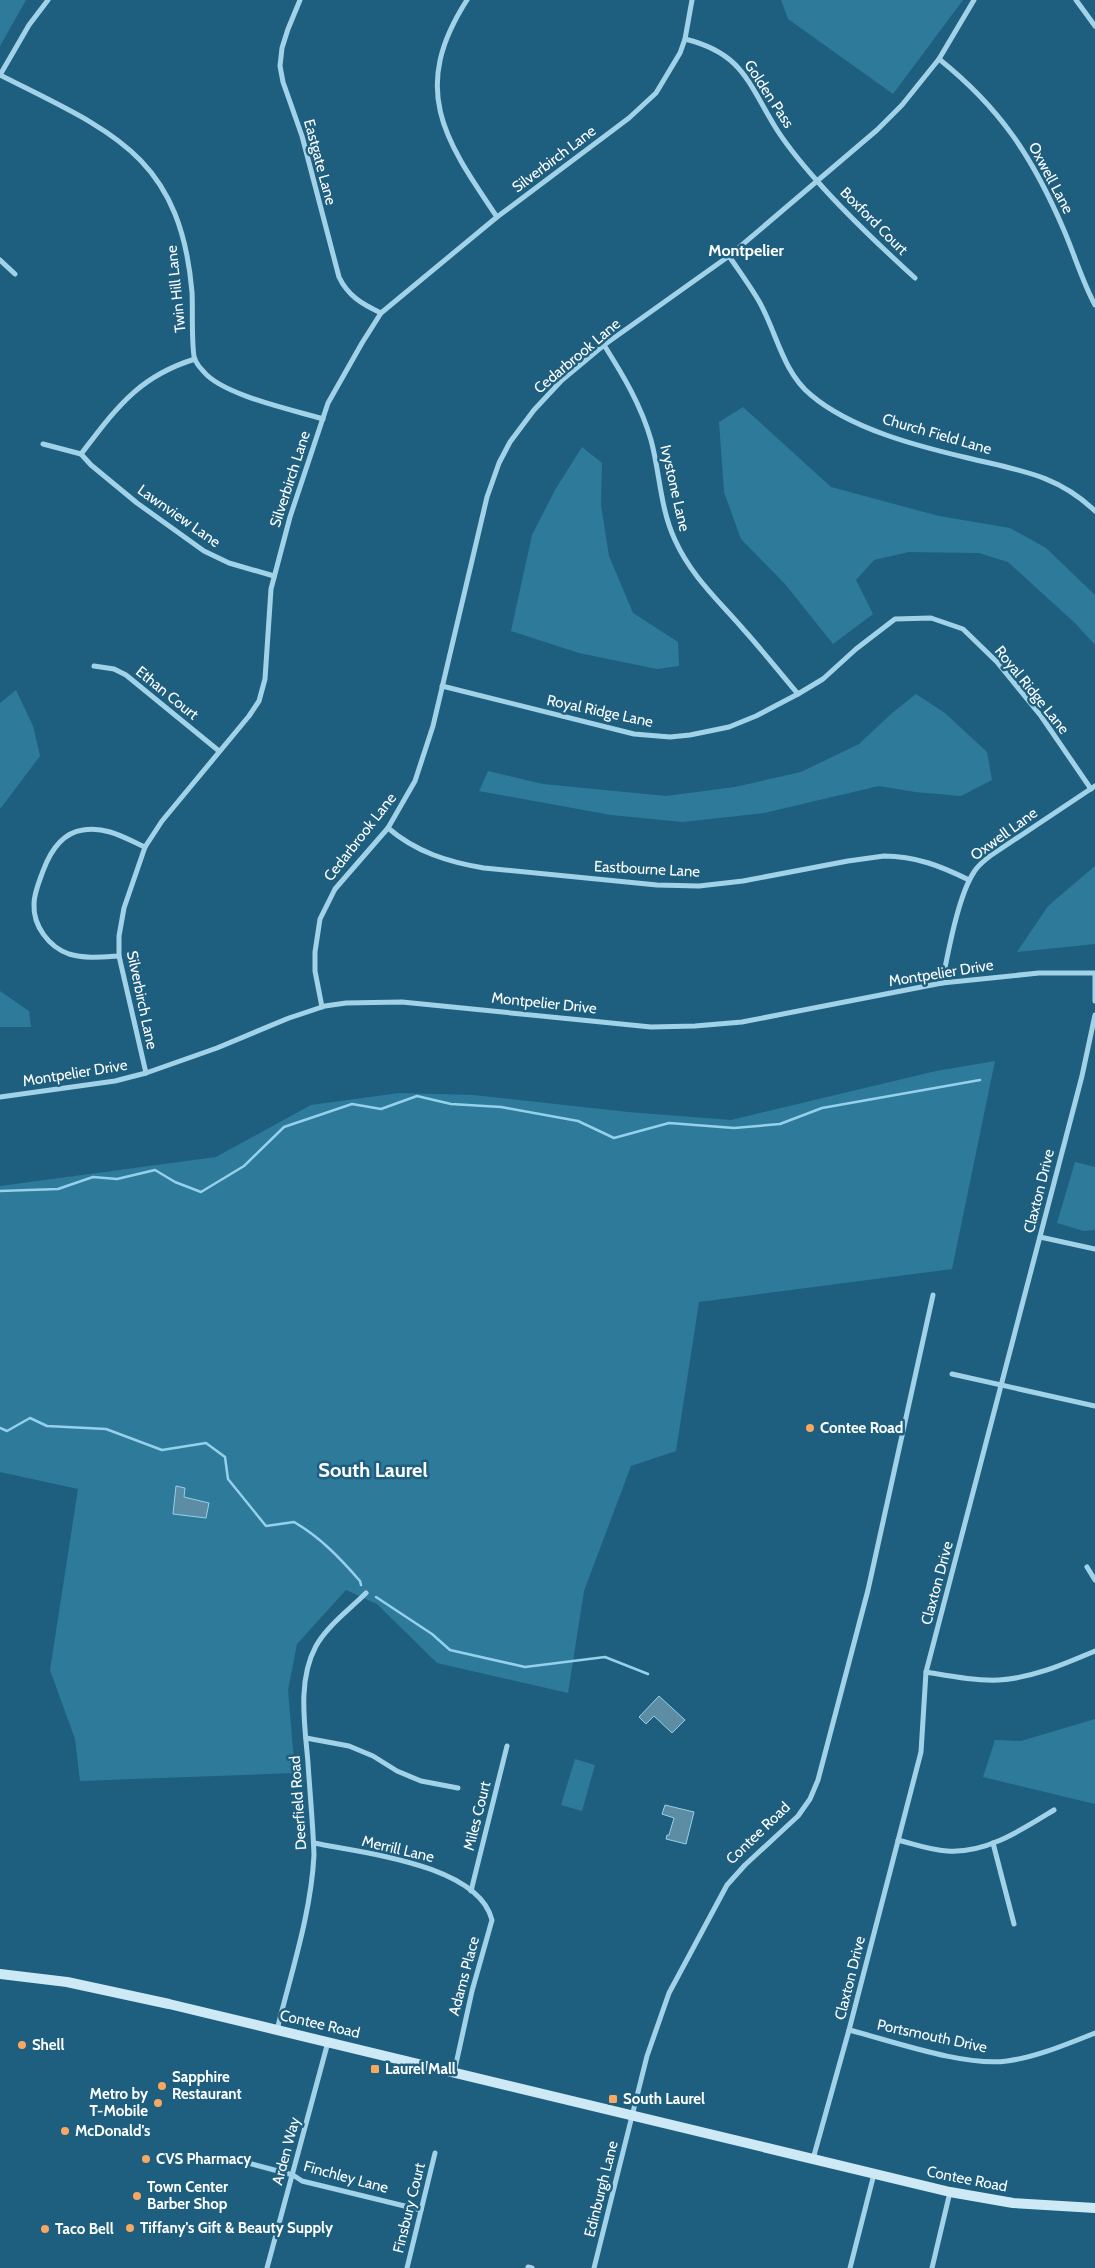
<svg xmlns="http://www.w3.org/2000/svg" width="1095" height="2268" viewBox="0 0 1095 2268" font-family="Cabin,sans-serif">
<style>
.green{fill:#2e7a9b}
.water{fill:#5d8da4;stroke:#95d1ea}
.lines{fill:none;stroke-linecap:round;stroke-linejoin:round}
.stream{stroke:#95d1ea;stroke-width:2.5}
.street{stroke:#a2d2e8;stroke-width:5}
.secondary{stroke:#cde9f6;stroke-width:10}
.poi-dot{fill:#f7a861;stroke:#1e5f7f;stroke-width:2}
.labels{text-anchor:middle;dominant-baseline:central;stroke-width:5;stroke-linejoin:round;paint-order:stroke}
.street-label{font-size:15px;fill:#fff;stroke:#1e5f7f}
.poi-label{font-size:15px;font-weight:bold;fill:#fff;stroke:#1e5f7f;text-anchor:start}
.neighbourhood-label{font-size:16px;font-weight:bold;fill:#fff;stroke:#1e5f7f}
.district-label{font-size:20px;font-weight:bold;fill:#fff;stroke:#1e5f7f}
</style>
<rect width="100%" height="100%" fill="#1e5f7f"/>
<g class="green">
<path d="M 0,0 L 26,0 L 0,46 Z"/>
<path d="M 781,0 L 963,0 L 893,94 L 788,19 Z"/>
<path d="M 743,407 L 831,487 L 939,516 L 1010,528 L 1046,548 L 1095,595 L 1095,645 L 1076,624 L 1008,562 L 979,553 L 909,552 L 874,560 L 856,580 L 873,614 L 833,644 L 785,584 L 741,539 L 724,492 L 719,422 Z"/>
<path d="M 582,447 L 602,463 L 601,505 L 609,556 L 633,613 L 678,642 L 679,666 L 657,669 L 579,653 L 511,631 L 532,535 L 555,490 Z"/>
<path d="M 16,690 L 33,726 L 40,756 L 0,809 L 0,703 Z"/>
<path d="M 916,694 L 945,713 L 987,752 L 992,780 L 961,796 L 915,792 L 879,786 L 764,813 L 683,822 L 611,815 L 479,791 L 488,771 L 543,784 L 666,796 L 735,787 L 801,772 L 859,744 L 891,714 Z"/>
<path d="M 1095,866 L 1095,944 L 1017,952 L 1048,906 Z"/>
<path d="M 0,991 L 29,1011 L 31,1027 L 0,1027 Z"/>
<path d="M 995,1061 L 952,1269 L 699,1302 L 676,1451 L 631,1466 L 584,1591 L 568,1693 L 437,1663 L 377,1604 L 346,1590 L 297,1644 L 288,1690 L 295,1773 L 80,1781 L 75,1739 L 50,1670 L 78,1489 L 0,1472 L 0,1186 L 216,1157 L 311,1105 L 399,1093 L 473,1095 L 628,1112 L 731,1120 L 936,1071 Z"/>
<path d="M 1075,1162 L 1095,1167 L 1095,1230 L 1084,1231 L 1057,1223 Z"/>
<path d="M 1095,1719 L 1095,1804 L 983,1777 L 995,1740 L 1021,1741 Z"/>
<path d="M 575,1759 L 595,1765 L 582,1811 L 561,1805 Z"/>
</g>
<g class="water">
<path d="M 176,1486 L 185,1488 L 184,1497 L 209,1503 L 206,1518 L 173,1514 Z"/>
<path d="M 659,1696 L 685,1720 L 672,1733 L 654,1716 L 646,1724 L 639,1717 Z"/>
<path d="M 665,1805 L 694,1812 L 686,1844 L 666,1839 L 667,1835 L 669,1835 L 674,1818 L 662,1814 Z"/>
</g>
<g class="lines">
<g class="stream">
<path d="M 0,1191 L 58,1189 L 93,1177 L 117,1179 L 155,1170 L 175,1182 L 201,1192 L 244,1166 L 284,1127 L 352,1104 L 381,1109 L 417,1096 L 451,1104 L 501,1107 L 578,1121 L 614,1138 L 669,1123 L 734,1128 L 780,1124 L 822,1108 L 980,1080"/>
<path d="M 0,1428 L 7,1431 L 30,1418 L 47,1426 L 106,1429 L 162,1450 L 206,1443 L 225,1457 L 228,1479 L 266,1526 L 294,1522 C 320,1537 340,1558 360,1581 L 361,1585"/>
<path d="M 376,1597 L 432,1634 L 450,1650 L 525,1667 L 605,1657 L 648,1674"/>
</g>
<g class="street">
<path d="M 300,0 L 288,29 L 282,48 L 280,66 L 283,82 L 302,136 L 339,277 C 348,296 362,304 381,313"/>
<path d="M 467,0 C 409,90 445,140 497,217"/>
<path d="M 1076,0 L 1095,26"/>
<path d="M 685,39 C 741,53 747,80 774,125 C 786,145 802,164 818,182 C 848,216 881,247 915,278"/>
<path d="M 939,59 C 1000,108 1032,156 1063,228 C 1074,253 1082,281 1095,305"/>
<path d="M 0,75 C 110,131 180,154 192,292 C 193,305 191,351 195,360 C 197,364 201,369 204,372 C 223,395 293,410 323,419"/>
<path d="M 0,75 L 29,25 L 48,0"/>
<path d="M 729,256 C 739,271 751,287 760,303 C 777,334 783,372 811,395 C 851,429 917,446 968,458 C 1017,470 1057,474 1095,511"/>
<path d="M 0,260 L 15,274"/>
<path d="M 604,345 C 623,375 641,405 651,440 C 660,473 660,508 675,540 C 691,576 719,601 744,630 C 763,651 780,673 798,694"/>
<path d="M 43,444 L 81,454"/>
<path d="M 81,454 L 91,465 L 137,503 L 204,551 L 229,563 L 274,576"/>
<path d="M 81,454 C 116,409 137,377 195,359"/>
<path d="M 94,666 L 114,669 L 126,675 L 219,751"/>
<path d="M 442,686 L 634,734 L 670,737 L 690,735 L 729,727 L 756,716 L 798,694 L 823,679 L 856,649 L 895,619 L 931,618 L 963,629 L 997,662 L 1041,716 L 1091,789"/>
<path d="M 388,828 C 416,852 448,862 484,868 L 657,885 L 699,886 L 743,881 L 848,861 L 884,856 C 915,856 941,866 969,880"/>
<path d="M 119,956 C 103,957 85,959 69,954 C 49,947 33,926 34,904 C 34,893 39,882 43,871 C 50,852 61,833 83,830 C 106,826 125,838 145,847"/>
<path d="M 1095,974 L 1095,1001"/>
<path d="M 942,983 C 948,953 958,896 974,872 C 978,865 984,861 990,856 L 1095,786"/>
<path d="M 322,1007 L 315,971 L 315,952 L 320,919 L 335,889 L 388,828 L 415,781 L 433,726 L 487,497 L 499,463 L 510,442 L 534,410 L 562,380 L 604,345 L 729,256 L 877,130 L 902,105 L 939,59 L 974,0"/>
<path d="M 146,1073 L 119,956 L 119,936 L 124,908 L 145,847 L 162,821 L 249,716 L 259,701 L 265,679 L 271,589 L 290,517 L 328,403 L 362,343 L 381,313 L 497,217 L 629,118 L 656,93 L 680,53 L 685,39 L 692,0"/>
<path d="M 0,1097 L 115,1081 L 146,1073 L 217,1048 L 289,1018 L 325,1006 L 346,1003 L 402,1002 L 651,1027 L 695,1026 L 742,1022 L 942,983 L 1039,973 L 1095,973"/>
<path d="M 1040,1237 L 1095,1249"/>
<path d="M 952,1374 L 1095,1406"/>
<path d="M 1087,1567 L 1095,1580"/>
<path d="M 926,1672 C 950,1676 975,1681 999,1680 C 1033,1678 1064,1664 1095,1651"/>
<path d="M 306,1738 L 349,1746 L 373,1756 L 397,1771 L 421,1781 L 458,1788"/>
<path d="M 898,1840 C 914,1844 930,1850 947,1851 C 986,1854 1023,1829 1054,1810"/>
<path d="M 314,1843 C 361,1853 478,1864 492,1920 L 472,1991 L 454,2073"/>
<path d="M 993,1843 L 1014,1924"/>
<path d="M 471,1891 L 507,1746"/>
<path d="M 277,2030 C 291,1973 311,1914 314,1855 C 313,1825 310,1794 308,1763 C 305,1726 297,1681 316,1646 C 327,1626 350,1609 366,1593"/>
<path d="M 849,2030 C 892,2041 965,2067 1007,2061 C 1037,2057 1067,2044 1095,2033"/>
<path d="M 813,2159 L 849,2030 L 921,1752 L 926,1672 L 1082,1076 L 1095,1015"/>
<path d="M 237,2160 L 293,2175 L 302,2181 L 421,2210"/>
<path d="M 528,2267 L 532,2268"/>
<path d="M 267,2268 L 328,2042"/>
<path d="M 407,2268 L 435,2153"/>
<path d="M 594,2268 L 647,2056 L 669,1993 L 727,1885 L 745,1865 L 798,1816 L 810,1799 L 818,1780 L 868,1590 L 933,1295"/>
<path d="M 850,2268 L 874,2174"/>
<path d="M 932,2268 L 950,2192"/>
</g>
<path class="secondary" d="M 0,1974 L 67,1982 L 169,2004 L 950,2192 L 1013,2203 L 1095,2208"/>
</g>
<g class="poi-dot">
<circle cx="810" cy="1428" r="5"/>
<circle cx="22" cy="2045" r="5"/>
<rect x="370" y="2064" width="10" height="10" rx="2.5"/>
<circle cx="162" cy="2086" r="5"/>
<rect x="608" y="2094" width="10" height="10" rx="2.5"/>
<circle cx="158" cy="2103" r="5"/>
<circle cx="65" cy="2131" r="5"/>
<circle cx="146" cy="2159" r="5"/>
<circle cx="137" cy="2196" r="5"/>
<circle cx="130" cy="2228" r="5"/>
<circle cx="45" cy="2229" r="5"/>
</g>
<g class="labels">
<g class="street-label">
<text transform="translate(769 94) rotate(57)">Golden Pass</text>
<text transform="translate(554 159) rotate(-37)">Silverbirch Lane</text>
<text transform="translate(320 162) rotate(75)">Eastgate Lane</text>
<text transform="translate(1051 178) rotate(62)">Oxwell Lane</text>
<text transform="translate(874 221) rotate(45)">Boxford Court</text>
<text transform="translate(176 289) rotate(-96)">Twin Hill Lane</text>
<text transform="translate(577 356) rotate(-40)">Cedarbrook Lane</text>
<text transform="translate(937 434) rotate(16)">Church Field Lane</text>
<text transform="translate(290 479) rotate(-72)">Silverbirch Lane</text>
<text transform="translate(675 488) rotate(77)">Ivystone Lane</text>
<text transform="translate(179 516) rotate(35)">Lawnview Lane</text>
<text transform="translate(1032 690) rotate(51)">Royal Ridge Lane</text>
<text transform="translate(167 693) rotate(39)">Ethan Court</text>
<text transform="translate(600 711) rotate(12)">Royal Ridge Lane</text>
<text transform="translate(1004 834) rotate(-36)">Oxwell Lane</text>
<text transform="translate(360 837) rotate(-52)">Cedarbrook Lane</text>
<text transform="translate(647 869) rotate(3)">Eastbourne Lane</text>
<text transform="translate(941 973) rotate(-9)">Montpelier Drive</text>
<text transform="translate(142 1000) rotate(78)">Silverbirch Lane</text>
<text transform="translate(544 1003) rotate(6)">Montpelier Drive</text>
<text transform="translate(75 1073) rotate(-9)">Montpelier Drive</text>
<text transform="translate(1039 1191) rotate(-76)">Claxton Drive</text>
<text transform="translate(937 1583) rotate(-75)">Claxton Drive</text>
<text transform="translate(298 1803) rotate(-94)">Deerfield Road</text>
<text transform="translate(477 1816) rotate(-76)">Miles Court</text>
<text transform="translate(758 1833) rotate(-44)">Contee Road</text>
<text transform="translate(398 1849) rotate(13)">Merrill Lane</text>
<text transform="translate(464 1976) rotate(-75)">Adams Place</text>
<text transform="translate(850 1978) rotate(-76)">Claxton Drive</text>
<text transform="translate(320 2024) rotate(13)">Contee Road</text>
<text transform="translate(932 2036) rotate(12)">Portsmouth Drive</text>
<text transform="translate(286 2151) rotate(-75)">Arden Way</text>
<text transform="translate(346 2177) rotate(15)">Finchley Lane</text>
<text transform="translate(967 2179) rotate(11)">Contee Road</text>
<text transform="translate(601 2189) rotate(-76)">Edinburgh Lane</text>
<text transform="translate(409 2208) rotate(-76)">Finsbury Court</text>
</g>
<g class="poi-label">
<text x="820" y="1428">Contee Road</text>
<text x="32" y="2045">Shell</text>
<text x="385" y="2069">Laurel Mall</text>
<text x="172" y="2077">Sapphire<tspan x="172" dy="17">Restaurant</tspan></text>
<text x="148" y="2094" text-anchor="end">Metro by<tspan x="148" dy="17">T-Mobile</tspan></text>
<text x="623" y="2099">South Laurel</text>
<text x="75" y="2131">McDonald's</text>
<text x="156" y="2159">CVS Pharmacy</text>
<text x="147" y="2187">Town Center<tspan x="147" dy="17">Barber Shop</tspan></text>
<text x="140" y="2228">Tiffany's Gift &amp; Beauty Supply</text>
<text x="55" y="2229">Taco Bell</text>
</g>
<g class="neighbourhood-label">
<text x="746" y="250">Montpelier</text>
</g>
<g class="district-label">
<text x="373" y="1470">South Laurel</text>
</g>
</g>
</svg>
